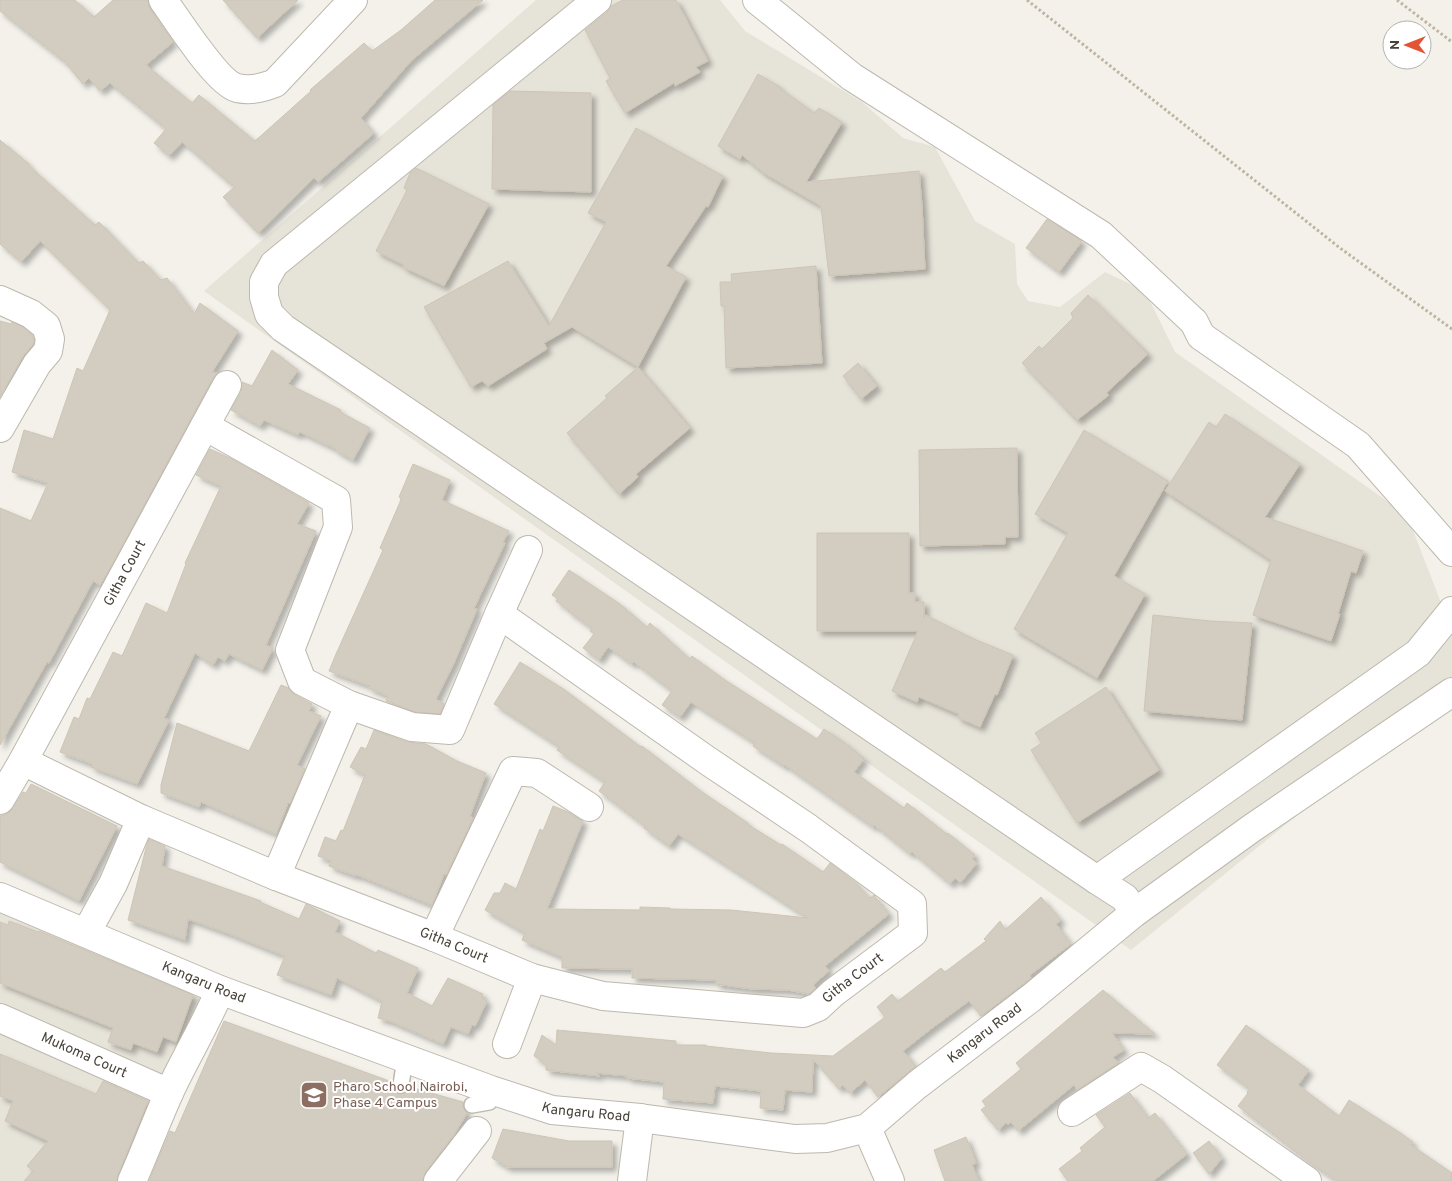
<svg xmlns="http://www.w3.org/2000/svg" width="1452" height="1181" viewBox="0 0 1452 1181" font-family="Overpass,sans-serif">
<style>
.residential{fill:#e6e3d9}
.building{fill:#d3cdc1;stroke:#cdc5b5;filter:url(#shadow)}
.lines{fill:none;stroke-linecap:round;stroke-linejoin:round}
.service-casing{stroke:#beb8ae;stroke-width:18}
.minor-casing{stroke:#beb8ae;stroke-width:30}
.tertiary-casing{stroke:#beb8ae;stroke-width:30}
.path{stroke:#beb4a1;stroke-width:3;stroke-dasharray:2.5 2.5;stroke-linecap:butt}
.service{stroke:#fff;stroke-width:15}
.minor{stroke:#fff;stroke-width:28}
.tertiary{stroke:#fff;stroke-width:28}
.labels{text-anchor:middle;dominant-baseline:central;stroke-width:4;stroke-linejoin:round;paint-order:stroke}
.street-label{font-size:14px;fill:#464239;stroke:#fff}
.education-label{font-size:14px;fill:#785e54;stroke:#fff;text-anchor:start}
</style>
<defs>
<filter id="shadow"><feDropShadow dx="4.5" dy="4.5" stdDeviation="2.5" flood-color="#0004"/></filter>
</defs>
<rect width="100%" height="100%" fill="#f3f1ea"/>
<g class="residential">
<path d="M 536,0 L 720,0 L 745,31 L 862,102 L 903,138 L 935,147 L 975,221 L 1015,244 L 1017,284 L 1028,301 L 1060,307 L 1105,272 L 1145,291 L 1175,352 L 1407,515 L 1452,631 L 1452,685 L 1438,701 L 1131,950 L 204,291 Z"/>
<path d="M 0,898 L 220,990 L 126,1181 L 0,1181 Z"/>
</g>
<g class="building">
<path d="M 0,0 L 75,0 L 94,17 L 113,0 L 148,0 L 150,9 L 173,42 L 146,65 L 192,103 L 199,95 L 255,141 L 311,91 L 310,90 L 364,43 L 372,51 L 401,30 L 435,0 L 483,0 L 411,61 L 361,118 L 374,133 L 318,182 L 314,178 L 258,233 L 223,197 L 234,187 L 182,142 L 169,156 L 154,143 L 166,129 L 110,83 L 100,91 L 89,78 L 83,84 L 65,62 L 0,11 Z"/>
<path d="M 223,0 L 298,0 L 257,38 Z"/>
<path d="M 623,0 L 676,0 L 708,61 L 696,67 L 700,72 L 675,86 L 674,83 L 625,113 L 606,81 L 610,78 L 585,30 L 607,12 L 611,6 Z"/>
<path d="M 758,74 L 780,87 L 779,88 L 814,113 L 819,108 L 842,122 L 806,182 L 919,171 L 922,206 L 925,269 L 829,276 L 821,206 L 764,173 L 742,155 L 740,159 L 718,146 Z"/>
<path d="M 510,91 L 591,93 L 591,192 L 492,189 L 493,105 Z"/>
<path d="M 636,128 L 723,176 L 708,207 L 706,206 L 666,266 L 686,277 L 638,367 L 690,428 L 636,474 L 638,477 L 619,494 L 567,433 L 607,398 L 605,396 L 638,367 L 572,327 L 544,343 L 547,349 L 488,386 L 482,381 L 471,387 L 424,307 L 508,261 L 549,326 L 606,222 L 588,213 Z"/>
<path d="M 0,140 L 29,164 L 28,165 L 95,225 L 99,222 L 139,263 L 143,261 L 161,280 L 167,278 L 194,314 L 200,303 L 238,331 L 212,372 L 217,373 L 213,378 L 113,563 L 100,585 L 93,581 L 49,663 L 47,662 L 0,745 L 0,508 L 31,521 L 48,483 L 12,472 L 24,430 L 53,439 L 77,368 L 83,371 L 110,310 L 40,241 L 21,262 L 0,244 Z"/>
<path d="M 416,168 L 489,204 L 444,286 L 403,267 L 404,265 L 376,251 L 407,190 L 404,188 L 410,173 Z"/>
<path d="M 1047,219 L 1082,241 L 1059,272 L 1026,248 Z"/>
<path d="M 816,266 L 822,363 L 726,368 L 724,306 L 721,306 L 720,282 L 732,282 L 731,274 Z"/>
<path d="M 1088,295 L 1148,354 L 1106,393 L 1109,395 L 1077,420 L 1022,363 L 1039,346 L 1042,349 L 1073,318 L 1071,313 Z"/>
<path d="M 0,321 L 11,324 L 12,322 L 23,327 L 32,335 L 34,340 L 33,344 L 23,356 L 0,397 Z"/>
<path d="M 272,350 L 298,370 L 288,384 L 341,410 L 340,412 L 370,428 L 353,460 L 335,450 L 336,449 L 300,432 L 298,435 L 264,420 L 260,426 L 231,410 L 241,392 L 242,382 L 252,386 Z"/>
<path d="M 858,363 L 877,386 L 861,399 L 843,376 Z"/>
<path d="M 1225,414 L 1300,464 L 1265,517 L 1363,551 L 1356,573 L 1351,571 L 1338,614 L 1340,614 L 1331,641 L 1253,615 L 1271,560 L 1165,491 L 1209,422 L 1216,427 Z"/>
<path d="M 1084,430 L 1168,481 L 1114,576 L 1145,594 L 1097,678 L 1014,629 L 1068,533 L 1035,514 Z"/>
<path d="M 1017,448 L 1018,537 L 1005,537 L 1005,544 L 920,546 L 919,450 Z"/>
<path d="M 210,449 L 232,459 L 309,503 L 297,524 L 316,531 L 266,645 L 273,648 L 262,670 L 229,654 L 225,661 L 218,657 L 213,665 L 195,653 L 164,718 L 169,720 L 137,784 L 91,767 L 92,764 L 60,752 L 74,717 L 79,719 L 87,698 L 90,699 L 113,652 L 122,656 L 146,603 L 167,613 L 186,564 L 185,563 L 221,486 L 196,475 Z"/>
<path d="M 413,464 L 450,480 L 442,500 L 509,531 L 503,542 L 505,543 L 474,608 L 477,609 L 454,663 L 436,699 L 444,704 L 440,714 L 415,712 L 386,701 L 388,696 L 369,688 L 370,686 L 329,671 L 336,654 L 383,550 L 380,548 L 400,502 L 401,498 L 399,497 Z"/>
<path d="M 817,533 L 909,533 L 909,593 L 915,593 L 915,602 L 924,602 L 924,618 L 925,615 L 974,639 L 1013,655 L 997,695 L 995,694 L 980,727 L 957,717 L 959,714 L 919,697 L 917,702 L 892,691 L 918,631 L 817,631 Z"/>
<path d="M 569,570 L 620,604 L 647,627 L 650,623 L 690,659 L 692,656 L 725,680 L 817,739 L 824,729 L 845,743 L 864,759 L 854,772 L 904,808 L 907,803 L 947,834 L 948,833 L 975,855 L 972,859 L 977,863 L 960,883 L 955,878 L 950,884 L 912,852 L 910,854 L 874,825 L 873,827 L 785,765 L 784,766 L 753,746 L 755,743 L 691,702 L 680,717 L 662,705 L 672,691 L 634,662 L 632,664 L 608,647 L 599,660 L 583,648 L 594,634 L 590,631 L 592,628 L 568,611 L 569,610 L 556,601 L 558,599 L 552,595 Z"/>
<path d="M 1153,615 L 1210,621 L 1252,623 L 1242,720 L 1144,711 Z"/>
<path d="M 520,662 L 562,688 L 641,747 L 642,746 L 702,792 L 748,823 L 747,824 L 781,845 L 782,844 L 823,872 L 830,863 L 856,883 L 870,898 L 874,895 L 889,914 L 825,966 L 829,971 L 814,984 L 815,989 L 809,994 L 788,990 L 752,989 L 716,984 L 716,980 L 632,978 L 632,969 L 562,968 L 562,957 L 522,940 L 525,933 L 485,910 L 494,893 L 500,893 L 505,883 L 516,889 L 540,829 L 543,831 L 553,806 L 568,812 L 583,821 L 547,909 L 640,910 L 640,907 L 670,908 L 670,909 L 731,910 L 808,918 L 678,834 L 669,846 L 644,828 L 645,826 L 599,791 L 605,782 L 557,750 L 560,747 L 494,704 Z"/>
<path d="M 281,685 L 289,688 L 295,695 L 312,704 L 309,711 L 321,716 L 297,765 L 305,769 L 290,803 L 288,803 L 276,834 L 201,802 L 199,807 L 161,793 L 161,785 L 177,723 L 249,751 Z"/>
<path d="M 1106,687 L 1159,770 L 1077,823 L 1031,750 L 1042,743 L 1035,733 Z"/>
<path d="M 374,730 L 407,742 L 426,744 L 457,761 L 486,773 L 470,816 L 473,818 L 446,875 L 444,874 L 432,905 L 357,875 L 356,876 L 329,866 L 331,861 L 318,856 L 325,837 L 336,841 L 341,830 L 343,831 L 365,775 L 350,767 L 361,747 L 366,749 Z"/>
<path d="M 31,784 L 117,826 L 79,901 L 0,862 L 0,816 L 7,814 L 13,808 L 23,792 L 26,793 Z"/>
<path d="M 149,839 L 165,846 L 162,866 L 261,901 L 260,902 L 299,919 L 306,904 L 340,921 L 335,932 L 376,953 L 378,950 L 418,968 L 407,993 L 432,1006 L 448,978 L 483,994 L 482,998 L 487,1001 L 475,1026 L 472,1025 L 468,1034 L 451,1027 L 443,1044 L 390,1021 L 378,1018 L 382,1001 L 337,978 L 331,995 L 277,975 L 285,956 L 230,934 L 188,919 L 185,940 L 128,920 L 146,848 Z"/>
<path d="M 1041,897 L 1061,920 L 1056,924 L 1071,944 L 1030,975 L 1031,978 L 981,1016 L 969,1001 L 932,1028 L 903,1051 L 916,1066 L 878,1097 L 865,1080 L 850,1093 L 843,1085 L 839,1089 L 813,1059 L 812,1092 L 785,1090 L 783,1110 L 760,1108 L 761,1091 L 715,1086 L 713,1103 L 663,1099 L 664,1082 L 627,1078 L 628,1076 L 596,1073 L 600,1076 L 546,1070 L 546,1064 L 534,1056 L 542,1035 L 556,1045 L 557,1030 L 676,1041 L 676,1045 L 706,1045 L 706,1046 L 771,1053 L 833,1056 L 885,1017 L 877,1007 L 892,994 L 898,1001 L 941,968 L 945,972 L 986,941 L 984,939 L 1000,921 L 1005,930 Z"/>
<path d="M 9,921 L 38,932 L 39,931 L 193,995 L 176,1042 L 163,1037 L 157,1052 L 133,1043 L 131,1050 L 108,1042 L 113,1028 L 0,983 L 0,922 L 8,925 Z"/>
<path d="M 1103,990 L 1155,1034 L 1112,1033 L 1124,1050 L 1113,1057 L 1118,1063 L 1077,1090 L 1074,1085 L 1018,1131 L 1011,1122 L 1008,1125 L 1006,1123 L 998,1130 L 981,1110 L 986,1106 L 982,1101 L 1021,1069 L 1016,1063 Z"/>
<path d="M 224,1021 L 392,1082 L 393,1089 L 399,1094 L 405,1093 L 410,1087 L 463,1102 L 463,1107 L 467,1113 L 454,1135 L 426,1171 L 423,1181 L 149,1181 L 170,1131 L 175,1133 Z"/>
<path d="M 1246,1025 L 1309,1070 L 1298,1085 L 1339,1116 L 1349,1100 L 1399,1132 L 1413,1142 L 1411,1145 L 1452,1173 L 1452,1181 L 1337,1181 L 1306,1160 L 1238,1106 L 1248,1093 L 1247,1092 L 1250,1089 L 1217,1065 Z"/>
<path d="M 0,1054 L 96,1094 L 103,1081 L 148,1101 L 118,1175 L 117,1181 L 24,1181 L 33,1171 L 27,1166 L 48,1141 L 5,1121 L 13,1101 L 0,1096 Z"/>
<path d="M 1130,1093 L 1148,1118 L 1155,1113 L 1187,1154 L 1153,1181 L 1068,1181 L 1059,1169 L 1082,1151 L 1080,1148 L 1105,1127 L 1096,1115 Z"/>
<path d="M 503,1129 L 569,1141 L 612,1141 L 612,1167 L 507,1167 L 492,1158 Z"/>
<path d="M 966,1137 L 976,1163 L 972,1165 L 979,1181 L 945,1181 L 934,1150 Z"/>
<path d="M 1209,1141 L 1222,1158 L 1209,1174 L 1193,1153 Z"/>
</g>
<g class="lines">
<g class="service-casing">
<g id="service">
<path d="M 401,1085 L 405,1058"/>
<path d="M 472,1105 L 489,1102 L 491,1090"/>
</g>
</g>
<g class="minor-casing">
<g id="minor">
<path d="M 163,0 C 177,19 217,83 237,88 C 251,91 262,88 275,83 L 353,0"/>
<path d="M 597,0 L 274,264 L 264,282 L 264,297 L 269,314 L 283,328 L 1097,880 L 1125,898 L 1134,913 L 1252,828 L 1452,692"/>
<path d="M 757,0 L 852,77 L 1101,235 L 1194,322 L 1201,336 L 1358,445 L 1452,552"/>
<path d="M 0,300 L 31,314 L 46,326 L 50,339 L 48,351 L 37,364 L 0,428"/>
<path d="M 205,426 L 336,500 L 338,527 L 290,650 L 302,681 L 349,705 L 412,727 L 450,730 L 499,614 L 528,550"/>
<path id="s1" d="M 23,761 L 141,819 L 276,876 L 434,937 L 532,978 L 603,996 L 803,1013 L 818,1007 L 833,993 L 913,933 L 912,904 L 808,828 L 708,761 L 499,614"/>
<path id="s2" d="M 0,800 L 23,761 L 227,385"/>
<path d="M 276,876 L 349,705"/>
<path d="M 1097,880 L 1418,653 L 1452,611"/>
<path d="M 86,933 L 113,884 L 141,819"/>
<path d="M 434,937 L 513,771 L 537,773 L 589,807"/>
<path id="s3" d="M 0,1018 L 169,1093"/>
<path d="M 507,1044 L 532,978"/>
<path d="M 1072,1112 L 1141,1067 L 1162,1079 L 1307,1181"/>
<path d="M 867,1128 L 890,1181"/>
<path d="M 132,1181 C 145,1152 156,1122 169,1093 C 185,1058 205,1026 220,990"/>
<path d="M 438,1181 L 477,1131"/>
<path d="M 632,1181 L 640,1118"/>
</g>
</g>
<g class="tertiary-casing">
<g id="tertiary">
<path id="s4" d="M 0,897 L 220,990 L 491,1090 L 552,1110 L 640,1118 L 795,1139 L 827,1138 L 867,1128 L 917,1085 L 1031,998 L 1134,913"/>
</g>
</g>
<g class="path">
<path d="M 1027,0 L 1340,248 L 1452,329"/>
<path d="M 1397,0 L 1452,42"/>
</g>
<use href="#service" class="service"/>
<use href="#minor" class="minor"/>
<use href="#tertiary" class="tertiary"/>
</g>
<defs>
<g id="school-square" transform="scale(1.4375)"><rect x="-9" y="-9" width="18" height="18" rx="4" fill="#8d6e63" stroke="#fff"/><path d="M0-5L7-2L0 1L-7-2ZM-4 1L0 2.5L4 1V4Q0 6-4 4Z" fill="#fff"/></g>
</defs>
<g fill-rule="evenodd">
<use href="#school-square" x="314" y="1095"/>
</g>
<g class="labels">
<g class="street-label">
<text stroke="none"><textPath href="#s2" startOffset="259">Githa Court</textPath></text>
<text stroke="none"><textPath href="#s1" startOffset="469">Githa Court</textPath></text>
<text stroke="none"><textPath href="#s1" startOffset="889">Githa Court</textPath></text>
<text stroke="none"><textPath href="#s4" startOffset="221">Kangaru Road</textPath></text>
<text stroke="none"><textPath href="#s4" startOffset="1061">Kangaru Road</textPath></text>
<text stroke="none"><textPath href="#s3" startOffset="92">Mukoma Court</textPath></text>
<text stroke="none"><textPath href="#s4" startOffset="626">Kangaru Road</textPath></text>
</g>
<g class="education-label">
<text x="333" y="1087">Pharo School Nairobi,<tspan x="333" dy="16">Phase 4 Campus</tspan></text>
</g>
</g>
<g transform="translate(1407 45) rotate(270)"><circle r="24" fill="#ffffff" stroke="#b5b3b0"/>
<path d="M0-4L9 19L0 12L-9 19Z" fill="#e15434"/>
<text y="-8" font-size="14" font-weight="bold" text-anchor="middle" fill="#464239">N</text>
</g>
</svg>
